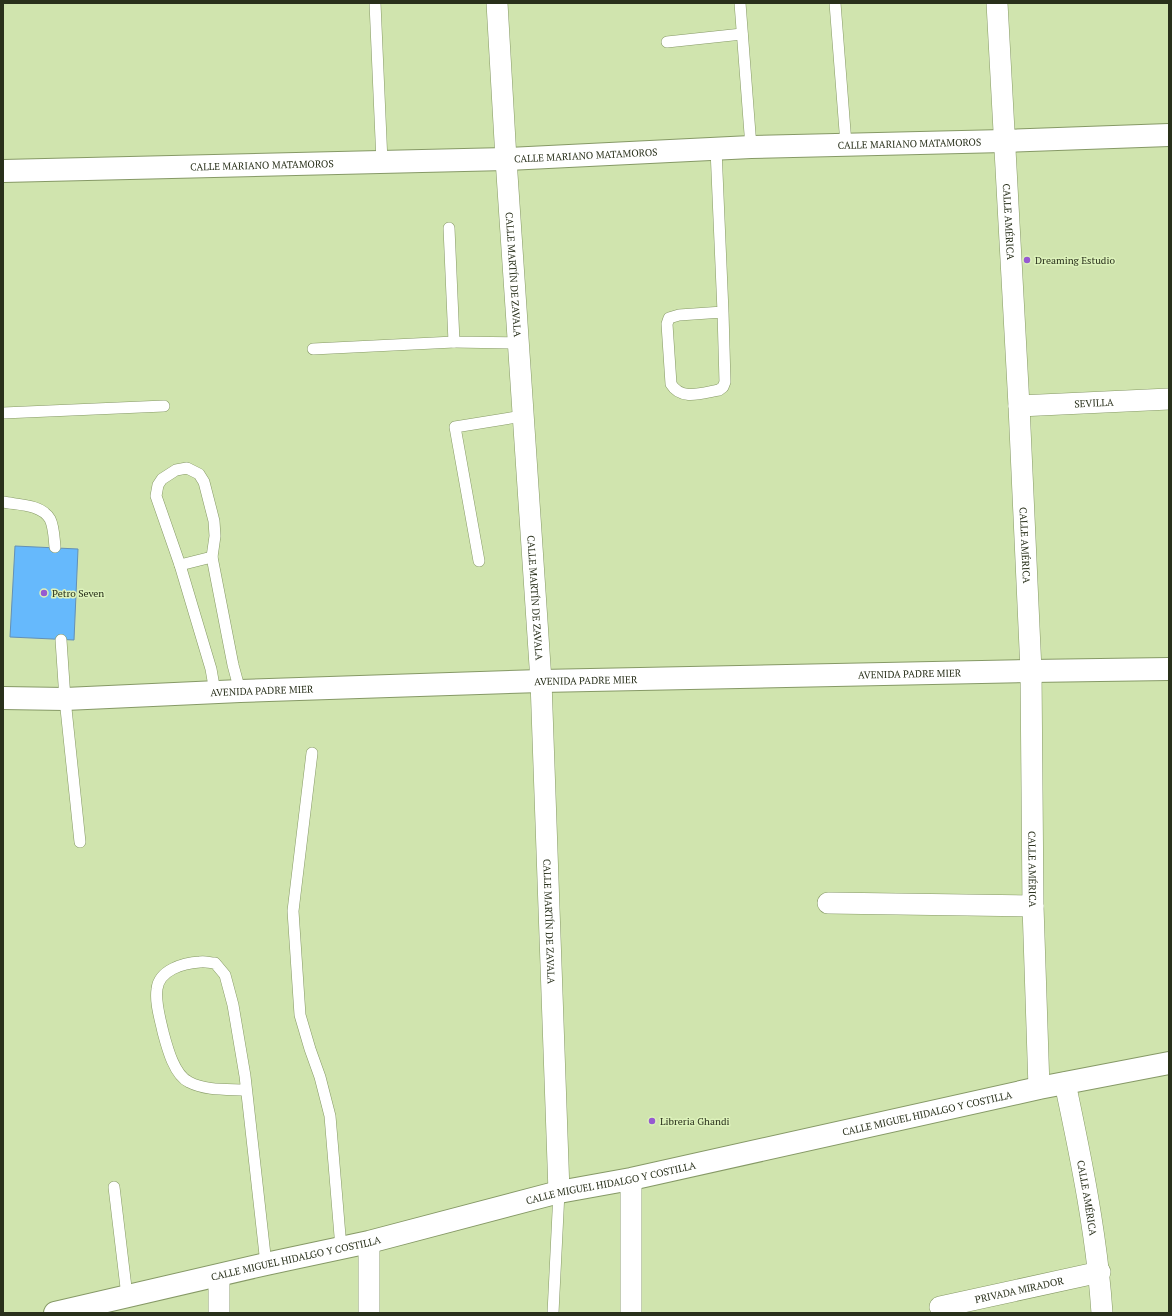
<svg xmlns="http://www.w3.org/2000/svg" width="1172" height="1316" viewBox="0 0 1172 1316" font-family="'PT Serif',serif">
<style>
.building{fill:#66b9fc;stroke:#6390b6}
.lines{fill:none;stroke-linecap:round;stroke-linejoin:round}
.service-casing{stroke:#869966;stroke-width:12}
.minor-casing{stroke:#869966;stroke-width:22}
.tertiary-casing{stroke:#869966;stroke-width:24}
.service{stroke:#fff;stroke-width:11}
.minor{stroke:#fff;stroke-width:21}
.tertiary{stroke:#fff;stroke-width:22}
.poi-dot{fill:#965ad1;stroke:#ddf2bb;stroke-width:1.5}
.labels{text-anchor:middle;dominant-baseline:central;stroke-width:3;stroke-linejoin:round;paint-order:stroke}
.street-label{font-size:10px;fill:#29301b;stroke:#ddf2bb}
.poi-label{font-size:10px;fill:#29301b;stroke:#ddf2bb;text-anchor:start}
</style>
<rect width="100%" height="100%" fill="#d0e4ae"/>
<path class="building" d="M 15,546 L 78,549 L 74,640 L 10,637 Z"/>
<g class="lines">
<g class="service-casing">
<g id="service">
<path d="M 375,3 L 382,162"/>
<path d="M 740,3 L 751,147"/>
<path d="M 835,3 L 846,144"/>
<path d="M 667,42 L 742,34"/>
<path d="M 716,149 L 723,312 L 725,382 L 723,387 L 719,390 C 702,393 681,401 671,384 L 667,324 L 669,318 L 679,315 L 723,312"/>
<path d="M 449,228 L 454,342 L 518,343"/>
<path d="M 313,349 L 454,342"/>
<path d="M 3,413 L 164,406"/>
<path d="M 3,502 C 18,505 41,504 50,519 C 54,527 54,538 55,547"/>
<path d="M 479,561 L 455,427 L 523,416"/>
<path d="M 180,565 L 212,557"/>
<path d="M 61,640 L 65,699 L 80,842"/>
<path d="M 215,692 L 211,669 L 180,565 L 156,496 L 158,485 L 162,479 L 176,470 L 187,468 L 199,474 L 204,482 L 214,521 L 215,536 L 212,557 L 233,665 L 240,691"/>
<path d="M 312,753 L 293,911 L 300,1015 L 310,1049 L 320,1077 L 330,1116 L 341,1248"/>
<path d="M 246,1090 C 228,1089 206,1091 189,1082 C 174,1075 167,1047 163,1032 C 160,1018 155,1003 157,989 C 159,970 183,963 200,962 C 205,961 210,963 215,963 L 225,975 L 233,1005 L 245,1076 L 266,1264"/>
<path d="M 114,1187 L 127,1296"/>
<path d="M 553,1313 L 559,1192"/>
</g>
</g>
<g class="minor-casing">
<g id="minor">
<path id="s1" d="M 497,3 L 506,159 L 541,681 L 559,1192"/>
<path id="s2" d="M 997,3 L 1019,406 L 1031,671 L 1033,906 L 1039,1088"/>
<path id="s3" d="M 1019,406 L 1169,399"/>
<path d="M 828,903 L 1033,906"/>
<path id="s4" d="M 1065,1083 C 1081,1158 1097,1236 1102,1313"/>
<path id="s5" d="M 940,1307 L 1100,1272"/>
<path d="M 219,1313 L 219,1275"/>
<path d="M 369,1313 L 369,1242"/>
<path d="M 631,1313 L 631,1179"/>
</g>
</g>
<g class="tertiary-casing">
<g id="tertiary">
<path id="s6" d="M 3,171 L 506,159 L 751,147 L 1004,141 L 1169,135"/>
<path id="s7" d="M 3,698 L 65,699 L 240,691 L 541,681 L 1031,671 L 1169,669"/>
<path id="s8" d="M 55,1313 L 266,1264 L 369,1242 L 559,1192 L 631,1179 L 1039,1088 L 1169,1063"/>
</g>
</g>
<use href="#service" class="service"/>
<use href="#minor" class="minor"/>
<use href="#tertiary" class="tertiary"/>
</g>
<g class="poi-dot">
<circle cx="1027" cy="260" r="4"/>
<circle cx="44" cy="593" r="4"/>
<circle cx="652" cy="1121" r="4"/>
</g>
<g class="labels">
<g class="street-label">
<text stroke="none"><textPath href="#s6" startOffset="907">CALLE MARIANO MATAMOROS</textPath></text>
<text stroke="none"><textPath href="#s6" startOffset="583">CALLE MARIANO MATAMOROS</textPath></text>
<text stroke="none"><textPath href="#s6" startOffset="259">CALLE MARIANO MATAMOROS</textPath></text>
<text stroke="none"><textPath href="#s2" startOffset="219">CALLE AMÉRICA</textPath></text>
<text stroke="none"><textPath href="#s1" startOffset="272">CALLE MARTÍN DE ZAVALA</textPath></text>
<text stroke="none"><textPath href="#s3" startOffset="75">SEVILLA</textPath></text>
<text stroke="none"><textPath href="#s2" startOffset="543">CALLE AMÉRICA</textPath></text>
<text stroke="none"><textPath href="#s1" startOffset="596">CALLE MARTÍN DE ZAVALA</textPath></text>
<text stroke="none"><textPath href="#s7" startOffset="907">AVENIDA PADRE MIER</textPath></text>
<text stroke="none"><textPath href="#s7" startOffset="583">AVENIDA PADRE MIER</textPath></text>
<text stroke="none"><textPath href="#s7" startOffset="259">AVENIDA PADRE MIER</textPath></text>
<text stroke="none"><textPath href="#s2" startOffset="867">CALLE AMÉRICA</textPath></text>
<text stroke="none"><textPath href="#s1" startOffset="920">CALLE MARTÍN DE ZAVALA</textPath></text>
<text stroke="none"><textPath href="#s8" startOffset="895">CALLE MIGUEL HIDALGO Y COSTILLA</textPath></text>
<text stroke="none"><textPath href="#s8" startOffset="571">CALLE MIGUEL HIDALGO Y COSTILLA</textPath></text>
<text stroke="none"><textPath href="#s4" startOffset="117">CALLE AMÉRICA</textPath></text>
<text stroke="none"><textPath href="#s8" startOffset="247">CALLE MIGUEL HIDALGO Y COSTILLA</textPath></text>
<text stroke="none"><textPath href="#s5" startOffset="81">PRIVADA MIRADOR</textPath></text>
</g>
<g class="poi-label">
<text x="1035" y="260">Dreaming Estudio</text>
<text x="52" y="593">Petro Seven</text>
<text x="660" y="1121">Libreria Ghandi</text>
</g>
</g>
<rect width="1172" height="1316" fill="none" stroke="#29301b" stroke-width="8"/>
</svg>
